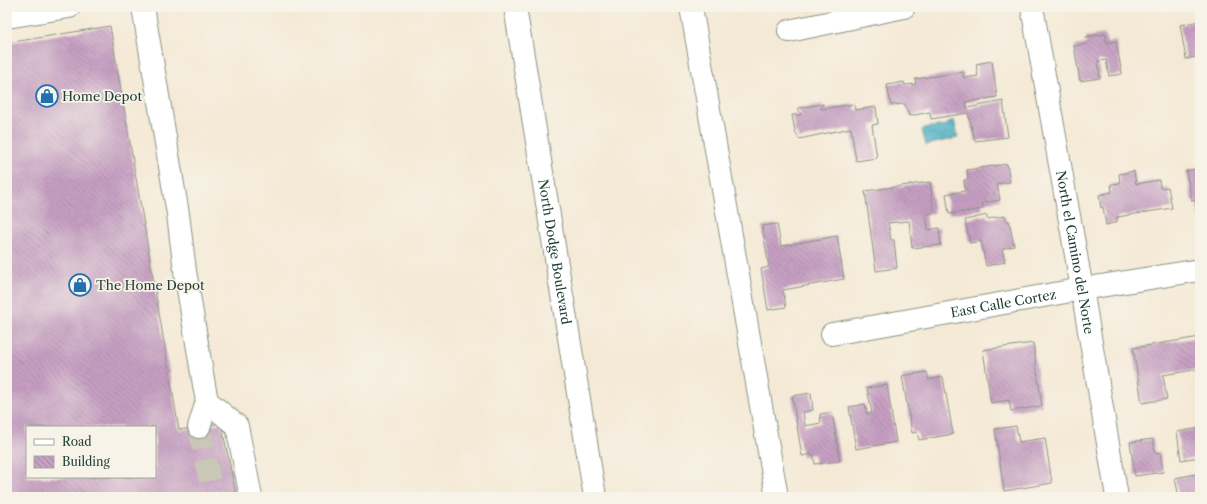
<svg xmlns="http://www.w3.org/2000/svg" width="1207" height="504" viewBox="0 0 1207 504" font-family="'Libre Caslon Text',serif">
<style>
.water{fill:url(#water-waves);stroke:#30747b}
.building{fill:url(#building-back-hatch);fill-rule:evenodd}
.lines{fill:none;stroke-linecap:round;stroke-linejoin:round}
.minor-tunnel{stroke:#c9c7b5;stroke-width:22;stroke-dasharray:22 11;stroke-linecap:butt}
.minor-casing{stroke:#8a9384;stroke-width:24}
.minor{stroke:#fff;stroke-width:22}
.labels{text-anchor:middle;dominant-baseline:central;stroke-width:3.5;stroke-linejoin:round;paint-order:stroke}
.poi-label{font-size:13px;fill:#1f3d34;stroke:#f7f3e8;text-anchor:start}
.street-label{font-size:13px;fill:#1f3d34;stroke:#f7f3e8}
</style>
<defs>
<pattern id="water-waves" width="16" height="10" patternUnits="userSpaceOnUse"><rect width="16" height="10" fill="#42abc2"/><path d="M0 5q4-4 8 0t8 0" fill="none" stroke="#378c9e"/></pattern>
<pattern id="building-back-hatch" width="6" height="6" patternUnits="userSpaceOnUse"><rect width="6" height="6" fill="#c69fc2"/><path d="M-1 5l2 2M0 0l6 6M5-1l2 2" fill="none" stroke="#a0839e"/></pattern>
</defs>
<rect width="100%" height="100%" fill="#f7f3e8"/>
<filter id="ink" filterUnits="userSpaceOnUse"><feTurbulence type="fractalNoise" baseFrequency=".025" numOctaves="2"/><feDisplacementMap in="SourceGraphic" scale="8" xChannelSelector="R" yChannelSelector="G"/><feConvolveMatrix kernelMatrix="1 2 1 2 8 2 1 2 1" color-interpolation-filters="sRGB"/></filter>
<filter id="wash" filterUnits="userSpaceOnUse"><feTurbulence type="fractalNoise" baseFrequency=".012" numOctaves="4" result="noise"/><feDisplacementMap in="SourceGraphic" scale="16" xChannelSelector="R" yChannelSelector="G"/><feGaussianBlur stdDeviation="0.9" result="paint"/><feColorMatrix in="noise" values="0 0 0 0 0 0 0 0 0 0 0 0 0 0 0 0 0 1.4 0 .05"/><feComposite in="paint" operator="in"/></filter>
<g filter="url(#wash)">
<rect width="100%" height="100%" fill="#f4e9d5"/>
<path class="water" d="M 954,120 L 958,135 L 957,138 L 926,145 L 922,130 L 924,128 L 947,125 L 948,122 Z"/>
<g id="blocks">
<g class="building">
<path d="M 1200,21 L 1200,56 L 1186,59 L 1180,25 Z"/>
<path d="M 110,26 L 179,430 L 221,423 L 236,494 L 210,497 L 7,497 L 7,43 ZM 27,427 L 155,427 L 155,477 L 27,477 Z"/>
<path d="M 1105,34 L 1107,43 L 1116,41 L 1122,74 L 1109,76 L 1106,60 L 1098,61 L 1100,78 L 1080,81 L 1074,46 L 1087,44 L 1086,37 Z"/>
<path d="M 992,61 L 997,97 L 966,102 L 967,108 L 1003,101 L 1008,137 L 975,141 L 968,113 L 931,119 L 930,112 L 909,116 L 905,104 L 891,105 L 887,85 L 904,82 L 905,85 L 916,84 L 915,79 L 963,72 L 964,78 L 978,76 L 976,64 Z"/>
<path d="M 823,104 L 821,109 L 854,104 L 855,110 L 876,107 L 878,124 L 872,125 L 877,158 L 856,161 L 851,128 L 799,139 L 795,131 L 792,115 L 801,115 L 798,108 Z"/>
<path d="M 1007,164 L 1010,182 L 997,184 L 1000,200 L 982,203 L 983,209 L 949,214 L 946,194 L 965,191 L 964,180 L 968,179 L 967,170 Z"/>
<path d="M 1200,168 L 1200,216 L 1199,216 L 1196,200 L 1192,201 L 1186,171 Z"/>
<path d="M 1134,171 L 1136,184 L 1159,180 L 1160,188 L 1168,187 L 1172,208 L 1117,217 L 1117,222 L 1106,225 L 1103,207 L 1101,208 L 1099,195 L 1112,192 L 1111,184 L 1120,183 L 1119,174 Z"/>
<path d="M 930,182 L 934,213 L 926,214 L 928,230 L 939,228 L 941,245 L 912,248 L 909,221 L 888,223 L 891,240 L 894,240 L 897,268 L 876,271 L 865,191 Z"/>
<path d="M 987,215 L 987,219 L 1005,216 L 1006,221 L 1009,221 L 1014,246 L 1002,249 L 1005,262 L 986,266 L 981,241 L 970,243 L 965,220 Z"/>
<path d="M 777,224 L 781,246 L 837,236 L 844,279 L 783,290 L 786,307 L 768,310 L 761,269 L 769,267 L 762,226 Z"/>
<path d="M 1200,337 L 1200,369 L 1163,375 L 1167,399 L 1142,403 L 1133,348 Z"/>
<path d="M 1033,343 L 1042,406 L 1011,411 L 1009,400 L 991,403 L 983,350 Z"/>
<path d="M 927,372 L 929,380 L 943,377 L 953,434 L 919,440 L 917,432 L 912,433 L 902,376 Z"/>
<path d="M 887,385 L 896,442 L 856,449 L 849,407 L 865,404 L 867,414 L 872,413 L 867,388 Z"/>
<path d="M 811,393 L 813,410 L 803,412 L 805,426 L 821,423 L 820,414 L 832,412 L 840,461 L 815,464 L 813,454 L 802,456 L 792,396 Z"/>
<path d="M 1016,426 L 1019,442 L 1045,438 L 1052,483 L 1004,491 L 995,429 Z"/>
<path d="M 1200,428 L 1200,457 L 1181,460 L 1177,432 Z"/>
<path d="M 1153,439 L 1155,453 L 1160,452 L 1163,472 L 1135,476 L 1130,442 Z"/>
<path d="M 1196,474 L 1200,497 L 1179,497 L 1175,478 Z"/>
</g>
</g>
</g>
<g filter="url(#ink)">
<use href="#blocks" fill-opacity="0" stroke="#8a9384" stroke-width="1"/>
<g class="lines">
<path class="minor-tunnel" d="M 199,427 L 213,497"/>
<g class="minor-casing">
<g id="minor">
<path d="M 143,7 L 178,214 L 185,271 L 204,385 L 207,401 L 237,426 L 251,497"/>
<path id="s1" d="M 515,7 L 595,497"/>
<path d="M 691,7 L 777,497"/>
<path id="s2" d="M 1032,7 L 1082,289 L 1117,497"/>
<path d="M 7,17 L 69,7"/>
<path d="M 789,31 L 904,7"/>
<path id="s3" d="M 832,334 L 1082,289 L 1200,270"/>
<path d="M 199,427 L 207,401"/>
</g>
</g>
<use href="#minor" class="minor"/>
</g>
</g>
<defs>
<g id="shop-ring" transform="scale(1.15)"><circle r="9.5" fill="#f7f3e8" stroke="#1f6fb2" stroke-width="1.5"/><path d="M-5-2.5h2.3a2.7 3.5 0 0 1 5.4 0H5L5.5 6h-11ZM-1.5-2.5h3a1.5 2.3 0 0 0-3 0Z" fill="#1f6fb2"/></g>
</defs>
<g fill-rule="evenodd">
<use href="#shop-ring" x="47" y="96"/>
<use href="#shop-ring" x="80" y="285"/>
</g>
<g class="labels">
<g class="poi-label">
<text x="62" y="96">Home Depot</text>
<text x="96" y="285">The Home Depot</text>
</g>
<g class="street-label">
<text stroke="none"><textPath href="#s1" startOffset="248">North Dodge Boulevard</textPath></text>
<text stroke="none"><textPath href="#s2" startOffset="249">North el Camino del Norte</textPath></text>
<text stroke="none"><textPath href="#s3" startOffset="174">East Calle Cortez</textPath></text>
</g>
</g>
<rect width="1207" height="504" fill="none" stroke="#f7f3e8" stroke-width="24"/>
<rect x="26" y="426" width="130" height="52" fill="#f7f3e8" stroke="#a1aaa0"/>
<rect x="34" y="439" width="20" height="6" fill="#ffffff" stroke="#a1aaa0"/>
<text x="62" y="446" font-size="12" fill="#1f3d34">Road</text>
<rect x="34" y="456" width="20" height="12" fill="url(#building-back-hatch)" stroke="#a1aaa0"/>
<text x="62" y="466" font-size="12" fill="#1f3d34">Building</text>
</svg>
